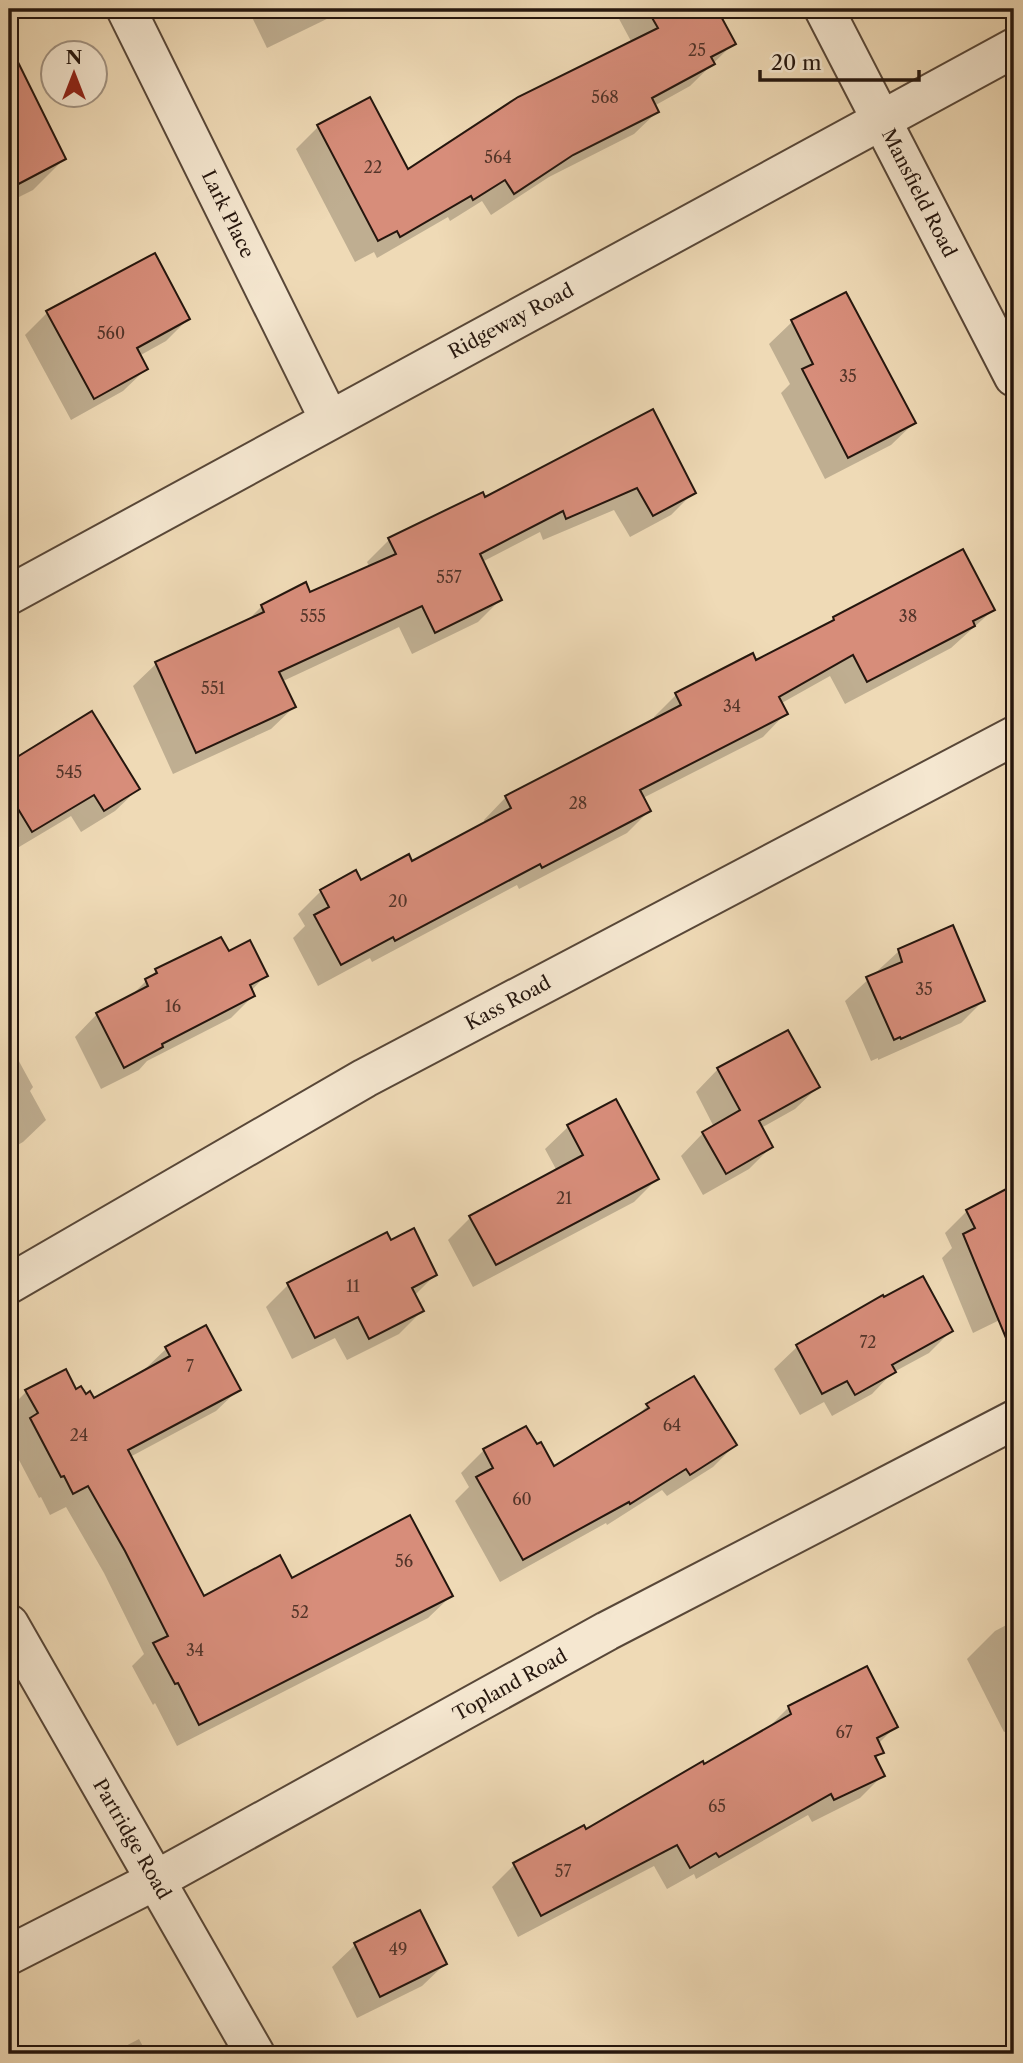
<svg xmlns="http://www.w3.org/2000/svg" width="1023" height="2063" viewBox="0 0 1023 2063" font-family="'Libre Caslon Text',serif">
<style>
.shadow{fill:#0003}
.building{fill:#d78d7a;stroke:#25160e;stroke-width:2}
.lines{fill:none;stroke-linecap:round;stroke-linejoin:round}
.minor-casing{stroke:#584738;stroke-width:42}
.minor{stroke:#f5e7d0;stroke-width:38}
.labels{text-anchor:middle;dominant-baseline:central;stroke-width:5;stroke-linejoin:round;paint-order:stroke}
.number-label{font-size:16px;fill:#523429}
.street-label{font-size:19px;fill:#25160e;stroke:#f5e7d0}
</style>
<rect width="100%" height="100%" fill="#efdab6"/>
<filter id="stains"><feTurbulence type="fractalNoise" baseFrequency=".00286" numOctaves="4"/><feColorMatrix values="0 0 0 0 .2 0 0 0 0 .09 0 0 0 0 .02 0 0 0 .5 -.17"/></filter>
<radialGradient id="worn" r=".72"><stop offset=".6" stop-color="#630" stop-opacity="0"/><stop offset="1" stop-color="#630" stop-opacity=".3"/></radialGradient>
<g class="shadow">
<path d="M 248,9 L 342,9 L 337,14 L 267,48 Z"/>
<path d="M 626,9 L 715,9 L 734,43 L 690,86 L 654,106 L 657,112 L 634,134 L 549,177 L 491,215 L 482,201 L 450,221 L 448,217 L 377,258 L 374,252 L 355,262 L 296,149 L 318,127 L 408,171 L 632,43 L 618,17 Z"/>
<path d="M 9,48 L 64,159 L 33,190 L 9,202 Z"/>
<path d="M 47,313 L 188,319 L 166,341 L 139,356 L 146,369 L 123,391 L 71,420 L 25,335 Z"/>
<path d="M 792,322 L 914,423 L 891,445 L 825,479 L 781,393 L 790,384 L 769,344 Z"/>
<path d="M 652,411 L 693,493 L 671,515 L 630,537 L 614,510 L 543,540 L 540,532 L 482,562 L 500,600 L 478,622 L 412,654 L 399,627 L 281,682 L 294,707 L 271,729 L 173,774 L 133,686 L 156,664 L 245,623 L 262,606 L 310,594 L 370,568 L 367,562 L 389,540 L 485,499 Z"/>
<path d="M 993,610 L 951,648 L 845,704 L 830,676 L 780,704 L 785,714 L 763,737 L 643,798 L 649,811 L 627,833 L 519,889 L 517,885 L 372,962 L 370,958 L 318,986 L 293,938 L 305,926 L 298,914 L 321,891 L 360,882 L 412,863 L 485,823 L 484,820 L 506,797 L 655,720 L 654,717 L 676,695 L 755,663 L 827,626 L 834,619 Z"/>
<path d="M 92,713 L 138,789 L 115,811 L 81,832 L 71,816 L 9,853 L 9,764 Z"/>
<path d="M 899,951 L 983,1001 L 961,1023 L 878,1060 L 878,1058 L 871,1061 L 845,1001 Z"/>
<path d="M 228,953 L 266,975 L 251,991 L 253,996 L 231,1018 L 147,1061 L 139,1070 L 101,1089 L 75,1037 L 97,1014 L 128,999 L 156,971 Z"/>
<path d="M 9,1043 L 33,1087 L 30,1091 L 46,1120 L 23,1142 L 9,1150 Z"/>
<path d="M 718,1069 L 818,1087 L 795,1109 L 761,1128 L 771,1147 L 749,1169 L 703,1195 L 681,1156 L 703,1133 L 714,1127 L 696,1092 Z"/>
<path d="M 615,1101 L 657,1179 L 634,1202 L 473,1287 L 448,1240 L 471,1217 L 557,1171 L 545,1149 L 568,1127 Z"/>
<path d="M 1005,1192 L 1014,1208 L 1014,1313 L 973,1333 L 942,1258 L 952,1248 L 945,1233 L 967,1211 Z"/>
<path d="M 390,1242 L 435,1275 L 414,1296 L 422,1311 L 399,1334 L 347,1360 L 335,1338 L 292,1359 L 266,1307 L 288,1285 Z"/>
<path d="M 882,1297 L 951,1331 L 929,1353 L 892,1373 L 872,1394 L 832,1416 L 824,1402 L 800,1415 L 774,1369 L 797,1347 Z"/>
<path d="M 167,1348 L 239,1389 L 216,1411 L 130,1457 L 203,1599 L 291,1580 L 451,1596 L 428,1618 L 177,1746 L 155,1703 L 153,1705 L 132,1666 L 144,1654 L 104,1573 L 66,1507 L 50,1515 L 41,1497 L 39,1498 L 9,1441 L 16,1434 L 9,1422 L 9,1409 L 26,1392 L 75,1391 L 93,1401 L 144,1370 Z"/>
<path d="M 647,1406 L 735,1445 L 713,1467 L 667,1496 L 662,1490 L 607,1525 L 606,1523 L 500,1582 L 455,1501 L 469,1487 L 461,1473 L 484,1450 L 553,1469 L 634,1419 Z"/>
<path d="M 1014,1621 L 1014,1727 L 1004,1732 L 967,1659 L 995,1631 Z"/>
<path d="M 789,1707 L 895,1727 L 878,1744 L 882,1752 L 875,1759 L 883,1775 L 860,1798 L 812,1822 L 808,1815 L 696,1879 L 694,1874 L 667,1889 L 654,1866 L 518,1937 L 492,1887 L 514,1865 L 586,1832 L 704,1767 L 766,1730 Z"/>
<path d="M 9,1861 L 13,1869 L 9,1874 Z"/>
<path d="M 420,1913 L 445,1964 L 422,1986 L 357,2018 L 332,1967 L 355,1945 Z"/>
<path d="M 139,2039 L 147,2054 L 107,2054 L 118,2048 L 118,2050 Z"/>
</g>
<g class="building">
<path d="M 647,9 L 717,9 L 736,44 L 711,57 L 715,64 L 652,98 L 659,112 L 573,155 L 514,194 L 505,180 L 473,200 L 471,196 L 400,237 L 397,231 L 378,241 L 317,125 L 370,97 L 408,169 L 518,97 L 658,28 Z"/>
<path d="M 9,44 L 66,159 L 9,189 Z"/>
<path d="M 155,253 L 190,319 L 137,348 L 148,369 L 94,399 L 46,311 Z"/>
<path d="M 846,292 L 916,423 L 848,458 L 802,369 L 813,364 L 791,320 Z"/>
<path d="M 653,409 L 696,493 L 653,516 L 637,488 L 566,519 L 563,511 L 480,554 L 502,600 L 435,633 L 422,606 L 279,672 L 296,707 L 196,753 L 155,662 L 264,612 L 261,605 L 306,582 L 310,592 L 396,554 L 388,538 L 483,492 L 485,497 Z"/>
<path d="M 963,549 L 995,610 L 973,621 L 975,626 L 867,682 L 853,655 L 779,697 L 788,714 L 640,790 L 651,811 L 542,868 L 540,864 L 395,941 L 393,937 L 341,965 L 314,915 L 329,907 L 320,890 L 356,870 L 361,880 L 409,854 L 412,861 L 511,808 L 505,796 L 681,705 L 675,693 L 753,653 L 756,660 L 834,620 L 833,617 Z"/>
<path d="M 92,711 L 140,789 L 104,811 L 94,795 L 32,832 L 9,794 L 9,762 Z"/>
<path d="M 953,925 L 985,1001 L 901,1039 L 900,1037 L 894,1040 L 866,977 L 902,962 L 898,949 Z"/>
<path d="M 221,937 L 229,951 L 250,940 L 268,976 L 250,985 L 255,996 L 162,1044 L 163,1047 L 124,1068 L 96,1013 L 148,986 L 145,979 L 157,973 L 155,969 Z"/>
<path d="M 788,1030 L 820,1087 L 759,1121 L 773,1147 L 726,1174 L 702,1132 L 740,1110 L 717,1068 Z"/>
<path d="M 616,1099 L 659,1179 L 496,1265 L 469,1216 L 583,1155 L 567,1125 Z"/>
<path d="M 1014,1185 L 1014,1354 L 1013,1355 L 963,1234 L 975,1228 L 966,1210 Z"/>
<path d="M 414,1228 L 437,1275 L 412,1288 L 424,1311 L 369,1339 L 358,1317 L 315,1338 L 287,1283 L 387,1232 L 391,1240 Z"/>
<path d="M 923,1276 L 953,1331 L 892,1365 L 896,1372 L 855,1395 L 847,1381 L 822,1394 L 796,1345 L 883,1295 L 884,1297 Z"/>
<path d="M 206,1325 L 241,1390 L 128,1450 L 204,1596 L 280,1555 L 292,1578 L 410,1515 L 453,1596 L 199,1725 L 178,1683 L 175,1684 L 153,1643 L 168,1636 L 125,1551 L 88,1486 L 73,1494 L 64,1476 L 61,1477 L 30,1418 L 38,1413 L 25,1390 L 66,1369 L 76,1389 L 81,1386 L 86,1394 L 90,1391 L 94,1398 L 170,1356 L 165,1347 Z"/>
<path d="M 694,1376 L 737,1445 L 690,1475 L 686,1469 L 630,1504 L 629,1502 L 523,1560 L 476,1477 L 493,1468 L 483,1449 L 526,1426 L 537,1444 L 541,1442 L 554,1466 L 649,1408 L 646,1404 Z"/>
<path d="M 867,1666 L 898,1727 L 877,1738 L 884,1753 L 875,1756 L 885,1776 L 834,1800 L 831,1794 L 719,1857 L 716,1853 L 690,1868 L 677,1845 L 541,1916 L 513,1863 L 584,1825 L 586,1829 L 703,1761 L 704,1764 L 791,1714 L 788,1706 Z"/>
<path d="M 420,1910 L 447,1964 L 380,1997 L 354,1943 Z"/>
</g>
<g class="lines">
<g class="minor-casing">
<g id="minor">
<path d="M 126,9 L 329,419"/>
<path d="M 824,9 L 1014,377"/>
<path d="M 9,595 L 1014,48"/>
<path d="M 9,1284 L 365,1078 L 1014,736"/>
<path d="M 9,1624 L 255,2054"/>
<path d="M 9,1955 L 156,1880 L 607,1631 L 1014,1420"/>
</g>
</g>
<use href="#minor" class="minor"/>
</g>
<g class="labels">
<g class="number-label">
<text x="697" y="50">25</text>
<text x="605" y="97">568</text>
<text x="498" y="157">564</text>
<text x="373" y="167">22</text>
<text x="111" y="333">560</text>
<text x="848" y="376">35</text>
<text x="449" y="577">557</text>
<text x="313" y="616">555</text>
<text x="908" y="616">38</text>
<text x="213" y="688">551</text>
<text x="732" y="706">34</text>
<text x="69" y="772">545</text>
<text x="578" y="803">28</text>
<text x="398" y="901">20</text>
<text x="924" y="989">35</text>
<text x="173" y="1006">16</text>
<text x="564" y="1198">21</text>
<text x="353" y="1286">11</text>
<text x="868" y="1342">72</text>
<text x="190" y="1366">7</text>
<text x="672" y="1425">64</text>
<text x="79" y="1435">24</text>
<text x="522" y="1499">60</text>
<text x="404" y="1561">56</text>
<text x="300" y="1612">52</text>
<text x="195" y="1650">34</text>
<text x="844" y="1732">67</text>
<text x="717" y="1806">65</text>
<text x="563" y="1871">57</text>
<text x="398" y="1949">49</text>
</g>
<g class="street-label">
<text transform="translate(919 193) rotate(63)">Mansfield Road</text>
<text transform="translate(228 214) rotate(64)">Lark Place</text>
<text transform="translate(511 321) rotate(-28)">Ridgeway Road</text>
<text transform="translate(508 1003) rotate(-28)">Kass Road</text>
<text transform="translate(510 1685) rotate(-29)">Topland Road</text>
<text transform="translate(132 1839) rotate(60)">Partridge Road</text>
</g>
</g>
<rect width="1023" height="2063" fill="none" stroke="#efdab6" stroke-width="35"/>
<rect x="10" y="10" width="1002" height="2042" fill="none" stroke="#25160e" stroke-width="3.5"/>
<rect x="18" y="18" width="988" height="2028" fill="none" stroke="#25160e" stroke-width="2"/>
<g transform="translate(74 74)"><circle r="33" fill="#f5e7d0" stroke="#a29382" stroke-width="2"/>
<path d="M0-5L12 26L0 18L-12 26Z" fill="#8f2418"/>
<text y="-10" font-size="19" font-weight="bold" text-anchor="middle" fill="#25160e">N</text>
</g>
<path d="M760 70v10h159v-10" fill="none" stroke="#25160e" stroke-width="3.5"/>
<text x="771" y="70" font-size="21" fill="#25160e" stroke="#f5e7d0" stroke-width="5" paint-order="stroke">20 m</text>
<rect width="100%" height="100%" filter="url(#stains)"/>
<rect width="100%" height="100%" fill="url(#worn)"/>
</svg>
